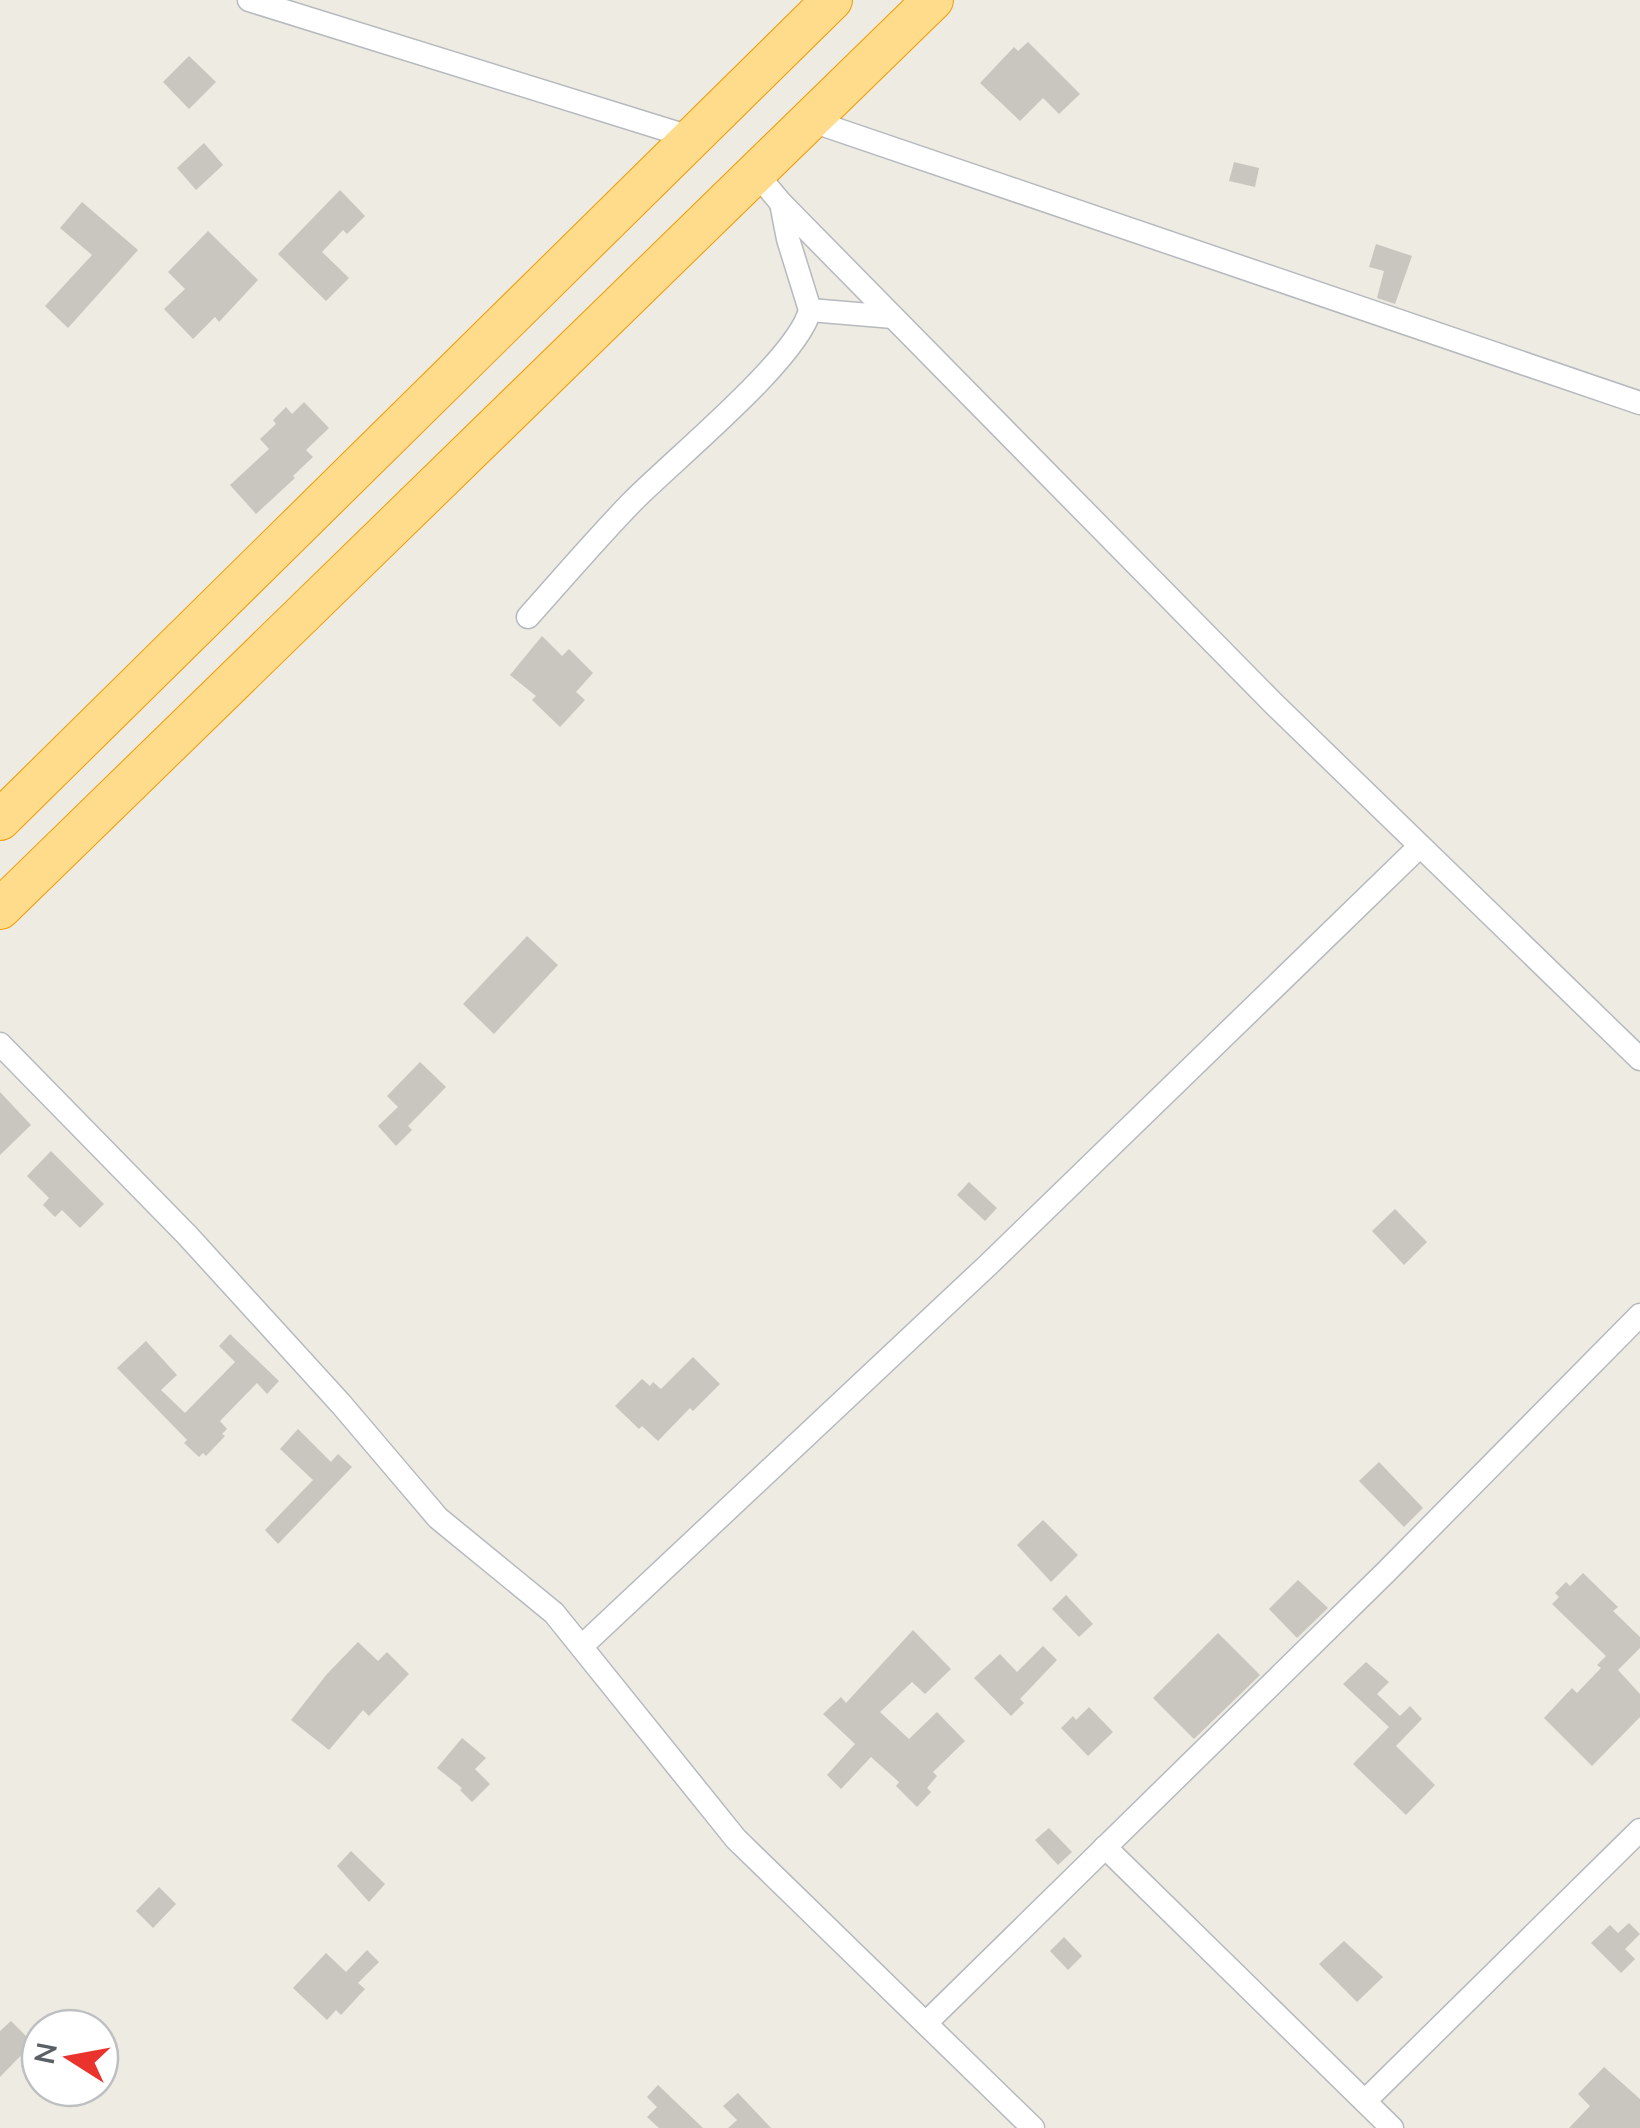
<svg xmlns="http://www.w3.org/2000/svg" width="1640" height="2128" viewBox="0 0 1640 2128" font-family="'Nunito Sans',sans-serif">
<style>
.building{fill:#c9c6c0}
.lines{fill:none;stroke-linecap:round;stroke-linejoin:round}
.street-casing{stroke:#b6b9be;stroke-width:25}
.highway-casing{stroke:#f29b00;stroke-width:42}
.street{stroke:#fff;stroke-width:22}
.highway{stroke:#fedc8b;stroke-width:40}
</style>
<rect width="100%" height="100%" fill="#eeebe3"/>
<g class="building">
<path d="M 1028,42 L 1080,94 L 1059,114 L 1043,98 L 1020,121 L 980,83 L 1014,47 L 1018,51 Z"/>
<path d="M 189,56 L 216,82 L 189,109 L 163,82 Z"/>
<path d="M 204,143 L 223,165 L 196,190 L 177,168 Z"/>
<path d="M 1234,162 L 1259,168 L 1255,187 L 1229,181 Z"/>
<path d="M 340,190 L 365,216 L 347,234 L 343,230 L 322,252 L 349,278 L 326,301 L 278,254 Z"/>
<path d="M 82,202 L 138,250 L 68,328 L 45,306 L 92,255 L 60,228 Z"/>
<path d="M 208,231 L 258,280 L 219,322 L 215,317 L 193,339 L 164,309 L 185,289 L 168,272 Z"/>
<path d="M 1376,244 L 1412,256 L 1395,304 L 1377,298 L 1384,271 L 1369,267 Z"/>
<path d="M 304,402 L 329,428 L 306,450 L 313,457 L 293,476 L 295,478 L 256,514 L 230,485 L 269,449 L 260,439 L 276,424 L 273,420 L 286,407 L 292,414 Z"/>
<path d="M 542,636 L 562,656 L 569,649 L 593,673 L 576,692 L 585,700 L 560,727 L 532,700 L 536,696 L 510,675 Z"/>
<path d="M 527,936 L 558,965 L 494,1034 L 463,1004 Z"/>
<path d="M 420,1062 L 446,1087 L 408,1126 L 412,1130 L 396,1146 L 378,1126 L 398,1107 L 387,1096 Z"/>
<path d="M 0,1092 L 31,1125 L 0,1155 Z"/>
<path d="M 51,1151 L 104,1204 L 80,1228 L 62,1210 L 55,1217 L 43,1205 L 49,1198 L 27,1176 Z"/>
<path d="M 969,1182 L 997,1208 L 985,1221 L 957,1195 Z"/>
<path d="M 1395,1209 L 1427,1242 L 1404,1265 L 1372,1231 Z"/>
<path d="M 230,1334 L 279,1381 L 267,1394 L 257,1383 L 220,1421 L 227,1429 L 222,1434 L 225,1436 L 206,1456 L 203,1453 L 199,1457 L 184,1443 L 187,1440 L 117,1368 L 146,1341 L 177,1375 L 161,1390 L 185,1413 L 235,1362 L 219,1346 Z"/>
<path d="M 693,1357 L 720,1384 L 693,1411 L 690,1408 L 658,1441 L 642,1426 L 639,1429 L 615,1406 L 642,1379 L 650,1386 L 653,1382 L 661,1389 Z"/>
<path d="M 298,1429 L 331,1462 L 338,1454 L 352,1467 L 278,1544 L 265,1530 L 313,1480 L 280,1449 Z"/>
<path d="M 1379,1462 L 1423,1508 L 1404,1527 L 1359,1481 Z"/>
<path d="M 1043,1520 L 1078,1555 L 1051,1582 L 1017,1545 Z"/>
<path d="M 1583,1573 L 1618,1607 L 1613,1611 L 1640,1637 L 1640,1648 L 1618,1670 L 1640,1694 L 1640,1717 L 1592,1766 L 1544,1718 L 1572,1688 L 1577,1693 L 1601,1668 L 1597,1665 L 1606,1656 L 1552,1604 L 1559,1597 L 1555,1593 L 1566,1582 L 1570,1586 Z"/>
<path d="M 1298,1580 L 1328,1608 L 1297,1638 L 1269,1609 Z"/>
<path d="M 1066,1595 L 1093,1624 L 1079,1637 L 1052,1609 Z"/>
<path d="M 913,1630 L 951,1669 L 925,1694 L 912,1682 L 880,1712 L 909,1739 L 937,1712 L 965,1741 L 933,1772 L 937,1776 L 927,1788 L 931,1792 L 917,1807 L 896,1786 L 899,1782 L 871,1757 L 841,1789 L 827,1775 L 855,1744 L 823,1714 L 841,1697 L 846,1703 Z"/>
<path d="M 1218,1633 L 1260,1675 L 1194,1739 L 1153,1698 Z"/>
<path d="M 358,1642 L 378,1661 L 387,1652 L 409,1674 L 369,1716 L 363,1710 L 329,1750 L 291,1720 L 327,1674 Z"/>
<path d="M 1043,1646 L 1057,1660 L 1020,1699 L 1024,1703 L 1011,1716 L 974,1678 L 1000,1654 L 1017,1672 Z"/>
<path d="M 1366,1662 L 1389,1682 L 1377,1694 L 1400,1716 L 1410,1706 L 1422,1719 L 1396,1746 L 1435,1785 L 1406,1815 L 1353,1764 L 1389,1727 L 1343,1684 Z"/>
<path d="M 1089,1707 L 1113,1732 L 1088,1756 L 1061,1728 L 1073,1716 L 1076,1720 Z"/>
<path d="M 462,1738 L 486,1758 L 475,1769 L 490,1784 L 472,1802 L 460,1790 L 462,1788 L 437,1768 Z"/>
<path d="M 1049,1828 L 1072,1852 L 1058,1865 L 1035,1840 Z"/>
<path d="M 351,1851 L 385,1884 L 369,1902 L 337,1866 Z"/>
<path d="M 159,1887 L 176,1904 L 153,1928 L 136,1911 Z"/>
<path d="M 1629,1923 L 1640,1934 L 1625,1949 L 1635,1959 L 1621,1973 L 1591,1943 L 1610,1925 L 1618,1933 Z"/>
<path d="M 1064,1937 L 1082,1956 L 1068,1970 L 1050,1951 Z"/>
<path d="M 1344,1941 L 1383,1977 L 1357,2002 L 1319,1964 Z"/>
<path d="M 367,1950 L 379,1962 L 358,1983 L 365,1989 L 341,2015 L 336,2010 L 327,2020 L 293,1988 L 326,1953 L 346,1972 Z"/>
<path d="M 11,2021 L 33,2043 L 0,2077 L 0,2031 Z"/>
<path d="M 1604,2067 L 1640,2099 L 1640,2128 L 1569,2128 L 1590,2106 L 1578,2094 Z"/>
<path d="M 658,2085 L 703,2128 L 659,2128 L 647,2117 L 657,2107 L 647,2097 Z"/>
<path d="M 738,2093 L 771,2128 L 728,2128 L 737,2120 L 723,2106 Z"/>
</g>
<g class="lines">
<g class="street-casing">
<g id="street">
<path d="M 249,0 L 693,138"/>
<path d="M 809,120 L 1640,403"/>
<path d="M 755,172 L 781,203 L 1274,704 L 1640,1059"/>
<path d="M 810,310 L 893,317"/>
<path d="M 528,617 C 562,579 596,539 632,502 C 672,461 798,359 810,310 L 788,239 L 781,203"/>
<path d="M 0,1044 L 187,1235 L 341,1404 L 438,1518 L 554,1613 L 736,1839 L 1033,2128"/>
<path d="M 582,1646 L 988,1265 L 1420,846"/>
<path d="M 1105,1847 L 1392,2128"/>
<path d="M 926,2023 L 1385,1573 L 1640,1315"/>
<path d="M 1365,2101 L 1640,1830"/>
</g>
</g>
<g class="highway-casing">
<g id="highway">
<path d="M 0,820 L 832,0"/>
<path d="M 0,909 L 933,0"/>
</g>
</g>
<use href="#street" class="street"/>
<use href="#highway" class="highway"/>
</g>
<g transform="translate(70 2058) rotate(281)"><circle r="48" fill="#ffffff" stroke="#bdbfc1" stroke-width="2.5"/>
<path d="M0-8L18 38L0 25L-18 38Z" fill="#eb332d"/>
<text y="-15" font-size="28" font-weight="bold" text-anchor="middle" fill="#5b6064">N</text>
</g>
</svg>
